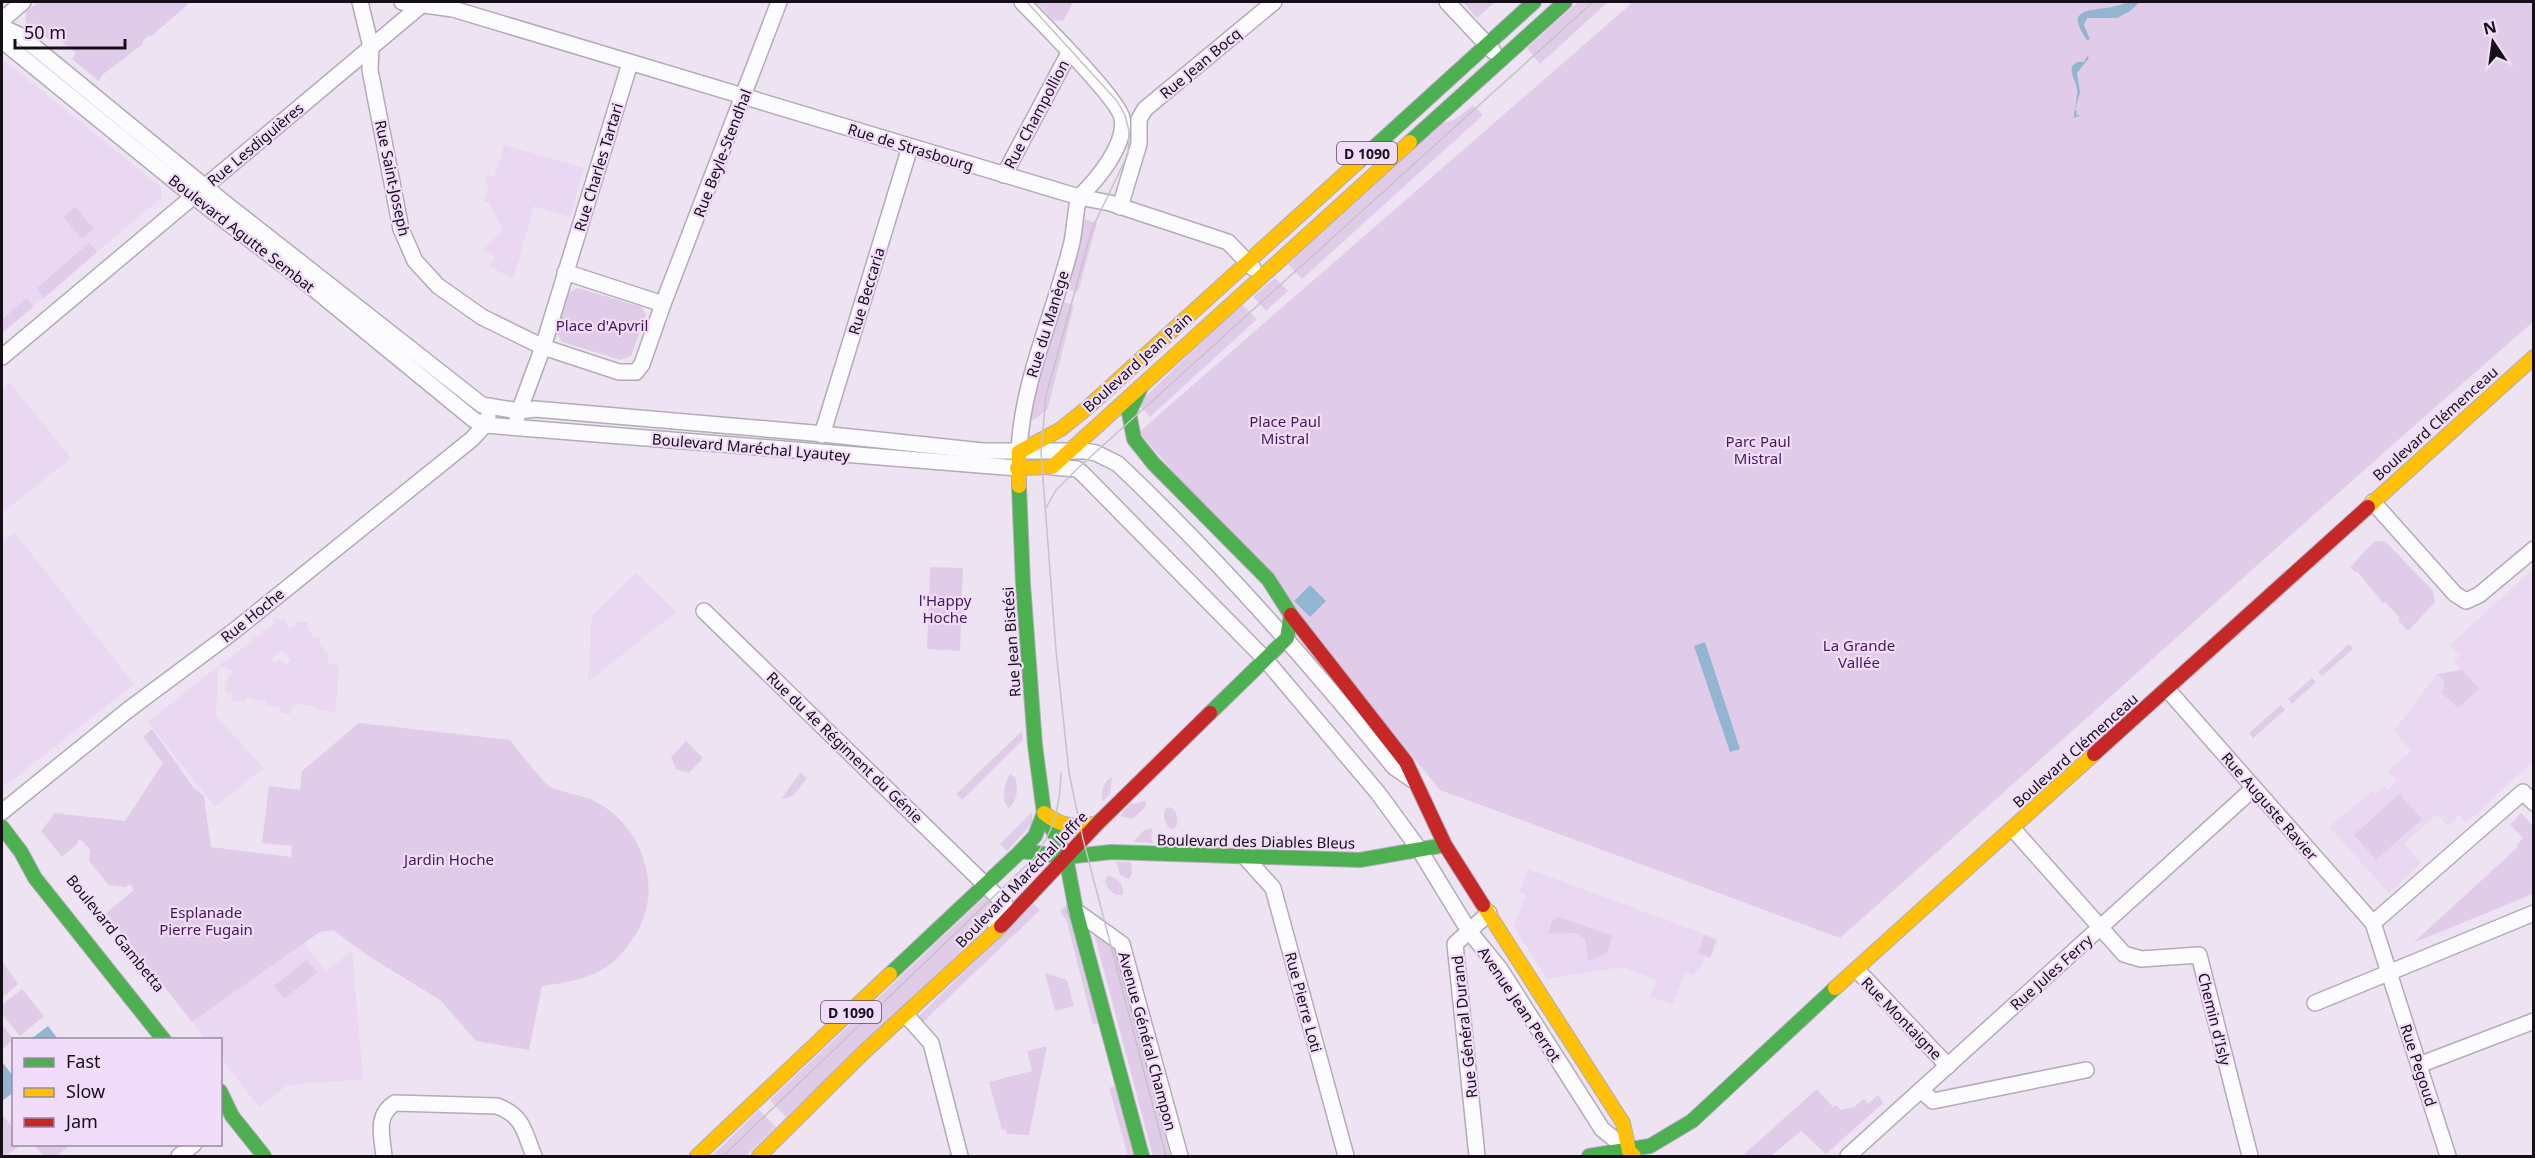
<svg xmlns="http://www.w3.org/2000/svg" width="2535" height="1158" viewBox="0 0 2535 1158" font-family="'Noto Sans',sans-serif">
<style>
.built{fill:#ead7f2;fill-rule:evenodd}
.green{fill:#e0cce8}
.water{fill:#92b6d1}
.lines{fill:none;stroke-linecap:round;stroke-linejoin:round}
.street-casing{stroke:#b3abb7;stroke-width:18}
.fast-casing{stroke:#b3abb7;stroke-width:16}
.slow-casing{stroke:#b3abb7;stroke-width:16}
.jam-casing{stroke:#b3abb7;stroke-width:16}
.street{stroke:#fcfbfd;stroke-width:15}
.fast{stroke:#4caf50;stroke-width:14}
.slow{stroke:#ffc107;stroke-width:14}
.jam{stroke:#c62828;stroke-width:14}
.tram{stroke:#c5c3c7;stroke-width:1.5}
.labels{text-anchor:middle;dominant-baseline:central;stroke-width:4.5;stroke-linejoin:round;paint-order:stroke}
.shield{fill:#f1dcfa;stroke:#584c5c;stroke-width:1.5}
.shield-label{font-size:14px;font-weight:bold;fill:#160f19}
.street-label{font-size:15px;fill:#160f19;stroke:#f1dcfa}
.park-label{font-size:15px;fill:#441a53;stroke:#f1dcfa}
</style>
<rect width="100%" height="100%" fill="#eee3f3"/>
<g class="built">
<path d="M 2,61 L 6,62 L 161,187 L 161,198 L 2,333 Z"/>
<path d="M 504,145 L 584,168 L 570,217 L 534,206 L 513,279 L 489,266 L 495,258 L 483,250 L 502,229 L 490,203 L 483,201 L 489,186 L 485,184 L 486,182 L 484,180 L 486,175 L 494,177 Z"/>
<path d="M 9,382 L 71,458 L 2,513 L 2,389 Z"/>
<path d="M 15,533 L 134,684 L 5,786 L 2,781 L 2,543 Z"/>
<path d="M 2533,569 L 2533,761 L 2466,823 L 2459,815 L 2448,826 L 2437,814 L 2404,844 L 2421,863 L 2389,893 L 2329,827 L 2372,791 L 2376,794 L 2384,786 L 2388,789 L 2397,781 L 2388,771 L 2411,751 L 2394,731 L 2437,674 L 2461,670 L 2454,661 L 2459,656 L 2450,645 Z"/>
<path d="M 636,573 L 676,612 L 588,682 L 592,616 Z"/>
<path d="M 274,618 L 285,620 L 289,628 L 292,628 L 292,625 L 296,626 L 297,622 L 308,622 L 307,628 L 314,637 L 320,637 L 319,643 L 329,656 L 327,662 L 330,665 L 336,664 L 339,668 L 335,712 L 316,710 L 315,706 L 297,703 L 289,714 L 282,713 L 279,706 L 267,705 L 266,700 L 255,701 L 254,698 L 247,697 L 244,702 L 232,701 L 232,693 L 225,692 L 226,681 L 234,671 L 220,666 L 221,661 L 226,661 L 230,658 L 251,641 L 252,636 L 257,637 L 274,624 ZM 282,650 L 291,661 L 287,665 L 279,659 L 274,663 L 271,659 Z"/>
<path d="M 218,666 L 216,716 L 264,768 L 215,807 L 148,722 Z"/>
<path d="M 1528,869 L 1718,939 L 1711,958 L 1705,957 L 1699,972 L 1696,971 L 1694,975 L 1685,972 L 1673,1004 L 1650,997 L 1657,980 L 1622,967 L 1547,979 L 1514,927 L 1526,895 L 1520,892 Z"/>
<path d="M 304,944 L 326,971 L 352,950 L 363,1079 L 287,1085 L 259,1107 L 221,1058 L 220,1040 L 206,1039 L 192,1022 Z"/>
</g>
<g class="green">
<path d="M 39,2 L 189,2 L 185,7 L 150,37 L 148,36 L 142,42 L 143,44 L 102,75 L 99,81 L 72,59 L 76,53 L 56,37 L 51,41 L 26,23 L 26,11 Z"/>
<path d="M 1036,2 L 1073,2 L 1064,20 L 1054,21 Z"/>
<path d="M 1463,2 L 1495,2 L 1477,18 Z"/>
<path d="M 1578,2 L 1608,2 L 1540,64 L 1527,48 Z"/>
<path d="M 1633,2 L 2533,2 L 2533,322 C 2300,524 2072,733 1840,938 L 1440,790 L 1294,612 L 1139,432 Z"/>
<path d="M 1473,105 L 1483,115 L 1302,279 L 1288,264 L 1443,123 L 1454,120 Z"/>
<path d="M 75,207 L 94,229 L 82,239 L 63,217 Z"/>
<path d="M 1080,218 L 1097,223 L 1078,292 L 1063,288 Z"/>
<path d="M 89,243 L 97,252 L 44,298 L 37,288 Z"/>
<path d="M 1275,278 L 1288,291 L 1266,311 L 1253,297 Z"/>
<path d="M 578,288 L 642,307 L 646,315 L 631,356 L 621,360 L 562,342 L 557,333 L 568,293 Z"/>
<path d="M 26,298 L 34,306 L 2,333 L 2,320 Z"/>
<path d="M 1058,301 L 1074,305 L 1048,408 L 1038,417 L 1025,425 Z"/>
<path d="M 1241,304 L 1257,319 L 1150,417 L 1140,406 L 1144,398 Z"/>
<path d="M 2385,541 L 2433,591 L 2435,602 L 2408,631 L 2398,620 L 2400,618 L 2385,602 L 2383,603 L 2357,571 L 2355,572 L 2350,567 L 2374,542 Z"/>
<path d="M 930,567 L 963,568 L 960,651 L 927,649 Z"/>
<path d="M 2349,644 L 2353,649 L 2322,676 L 2318,672 Z"/>
<path d="M 2462,670 L 2479,689 L 2458,708 L 2442,693 L 2445,681 L 2437,674 Z"/>
<path d="M 2312,678 L 2316,682 L 2292,704 L 2288,699 Z"/>
<path d="M 2281,705 L 2285,710 L 2253,738 L 2249,733 Z"/>
<path d="M 359,723 L 510,740 C 518,750 544,784 552,788 C 566,794 582,794 596,802 C 641,825 664,887 637,932 C 613,973 587,980 542,986 L 529,1050 L 476,1041 L 440,1000 L 367,955 L 333,930 L 320,932 L 192,1022 L 106,913 L 134,890 L 130,884 L 125,887 L 109,885 L 89,861 L 90,850 L 82,841 L 78,840 L 77,844 L 62,857 L 41,831 L 55,813 L 125,821 L 163,763 L 143,737 L 152,729 L 193,787 L 204,796 L 211,847 L 291,857 L 292,846 L 262,843 L 269,786 L 300,790 L 302,771 Z"/>
<path d="M 1022,731 L 1023,740 L 962,800 L 956,794 Z"/>
<path d="M 686,741 L 703,758 L 688,773 L 676,769 L 671,757 Z"/>
<path d="M 800,773 L 807,778 L 793,796 L 781,799 Z"/>
<path d="M 1010,774 L 1015,777 C 1018,788 1018,802 1008,808 C 1001,799 1004,784 1010,774 Z"/>
<path d="M 1112,777 L 1110,794 L 1103,801 C 1100,792 1103,781 1112,777 Z"/>
<path d="M 2399,794 L 2422,819 L 2376,860 L 2354,835 Z"/>
<path d="M 1145,801 L 1146,806 L 1133,819 L 1120,816 L 1129,805 Z"/>
<path d="M 1168,807 C 1176,808 1178,817 1177,825 L 1173,829 L 1169,828 C 1164,821 1161,813 1168,807 Z"/>
<path d="M 1032,812 L 1032,823 L 1007,851 L 1000,844 Z"/>
<path d="M 2521,813 L 2533,826 L 2533,894 L 2413,943 L 2518,847 L 2517,845 L 2523,838 L 2510,825 Z"/>
<path d="M 1151,828 L 1153,832 L 1151,838 L 1154,843 L 1133,842 L 1143,831 Z"/>
<path d="M 1116,862 L 1131,862 L 1132,874 L 1129,879 L 1120,875 Z"/>
<path d="M 1107,876 C 1117,877 1124,884 1123,894 C 1114,898 1108,889 1105,882 Z"/>
<path d="M 987,895 L 999,905 L 999,910 L 972,936 L 961,951 L 786,1117 L 770,1100 Z"/>
<path d="M 1070,902 L 1102,1022 L 1093,1025 L 1067,922 L 1060,911 Z"/>
<path d="M 1034,904 L 1040,910 L 921,1024 L 919,1016 Z"/>
<path d="M 1559,917 L 1613,936 L 1606,954 L 1588,961 L 1585,939 L 1575,933 L 1548,934 L 1552,921 Z"/>
<path d="M 1093,929 L 1115,946 L 1170,1156 L 1153,1156 Z"/>
<path d="M 1704,935 L 1716,940 L 1710,957 L 1698,953 Z"/>
<path d="M 307,960 L 317,973 L 284,999 L 274,986 Z"/>
<path d="M 2,961 L 18,984 L 2,998 Z"/>
<path d="M 1045,973 L 1067,980 L 1074,1006 L 1055,1011 Z"/>
<path d="M 22,989 L 44,1016 L 20,1036 L 2,1014 L 2,1005 Z"/>
<path d="M 2,1025 L 14,1039 L 2,1050 Z"/>
<path d="M 1047,1046 L 1029,1135 L 1007,1134 L 1005,1129 L 1002,1130 L 989,1082 L 1032,1071 L 1027,1051 Z"/>
<path d="M 1118,1085 L 1137,1156 L 1128,1156 L 1109,1088 Z"/>
<path d="M 1817,1089 L 1833,1107 L 1836,1105 L 1841,1110 L 1854,1107 L 1864,1099 L 1868,1104 L 1878,1095 L 1883,1103 L 1826,1154 L 1801,1131 L 1771,1156 L 1742,1156 Z"/>
<path d="M 759,1110 L 776,1127 L 746,1156 L 712,1156 Z"/>
<path d="M 3,1115 L 13,1128 L 14,1144 L 21,1145 L 6,1156 L 2,1156 Z"/>
<path d="M 34,1145 L 71,1145 L 56,1156 L 44,1156 Z"/>
</g>
<g class="water">
<path d="M 2127,2 L 2140,2 L 2130,11 L 2117,18 L 2087,18 L 2084,25 L 2090,39 L 2087,40 C 2059,0 2103,15 2127,2 Z"/>
<path d="M 2087,56 L 2089,58 L 2077,73 L 2080,92 L 2075,110 L 2077,111 L 2076,115 L 2080,115 L 2074,118 C 2074,109 2078,97 2077,89 C 2076,80 2070,76 2072,66 L 2077,62 L 2084,62 Z"/>
<path d="M 1310,585 L 1326,601 L 1310,617 L 1294,601 Z"/>
<path d="M 1705,642 L 1740,749 L 1730,752 L 1694,646 Z"/>
<path d="M 48,1026 L 58,1039 L 31,1039 Z"/>
<path d="M 3,1063 L 13,1076 L 14,1092 L 2,1101 Z"/>
</g>
<g class="lines">
<g class="street-casing">
<g id="street">
<path d="M 360,2 L 371,47 L 370,70 L 401,229 L 415,261 L 438,286 L 482,317 L 543,347 L 619,372 L 636,372 L 642,364 L 663,304 L 779,2"/>
<path d="M 402,2 L 453,9 L 1079,197 L 1110,203 L 1228,242 L 1253,268"/>
<path d="M 1022,2 C 1040,21 1118,98 1122,118 C 1127,144 1097,180 1079,197"/>
<path d="M 1447,2 L 1493,51"/>
<path d="M 2,20 L 23,2"/>
<path d="M 2,27 L 21,36 L 221,200 L 482,405 L 519,411 L 535,409 L 813,433 L 983,451 L 1085,451 L 1096,453 L 1118,464 C 1217,558 1308,661 1394,767 L 1413,780"/>
<path d="M 2,37 L 5,43 L 193,196 L 308,284 L 474,420 L 485,425 L 1017,468"/>
<path d="M 1004,175 L 1069,53"/>
<path d="M 1120,207 L 1139,144 L 1139,119 L 1145,109 L 1274,2"/>
<path d="M 565,272 L 663,304"/>
<path d="M 2,357 L 425,2"/>
<path d="M 517,417 L 543,347 L 630,63"/>
<path d="M 822,435 L 910,147"/>
<path d="M 1019,452 C 1022,379 1055,313 1072,242 C 1075,227 1075,212 1079,197"/>
<path d="M 1052,467 L 1077,469 L 1083,474 L 1265,659 L 1378,793 L 1419,849 L 1469,931 L 1500,969 L 1602,1129 L 1629,1151"/>
<path d="M 2373,502 L 2455,594 L 2466,601 L 2479,595 L 2534,549"/>
<path d="M 704,611 L 1005,904 L 1004,910 L 993,921"/>
<path d="M 2167,689 L 2373,923 L 2448,1156"/>
<path d="M 2,812 L 128,710 L 234,631 L 472,439 L 485,425 L 488,417"/>
<path d="M 2013,829 L 2124,954 L 2141,959 L 2199,955 L 2250,1156"/>
<path d="M 1245,857 L 1273,888 L 1346,1156"/>
<path d="M 1076,911 L 1122,944 L 1180,1156"/>
<path d="M 2373,923 L 2523,792 L 2534,803"/>
<path d="M 1857,970 L 1948,1066"/>
<path d="M 2315,1003 L 2534,913"/>
<path d="M 906,1015 L 931,1043 L 960,1156"/>
<path d="M 2419,1065 L 2534,1021"/>
<path d="M 1921,1090 L 1933,1101 L 2086,1070"/>
<path d="M 179,1156 L 194,1144"/>
<path d="M 384,1156 C 382,1136 375,1115 395,1103 L 497,1106 C 524,1116 524,1132 534,1156"/>
<path d="M 1477,1156 L 1455,944 L 1489,913"/>
<path d="M 1848,1156 L 2254,788"/>
</g>
</g>
<g class="fast-casing">
<g id="fast">
<path d="M 1410,142 L 1565,2"/>
<path d="M 1358,162 L 1534,2"/>
<path d="M 1141,387 L 1129,413 L 1134,439 L 1153,463 L 1268,579 L 1291,615 L 1287,638 L 1210,713"/>
<path d="M 1044,813 L 1066,857 L 1076,911 L 1142,1156"/>
<path d="M 2,827 L 21,852 L 35,878 L 164,1040"/>
<path d="M 1021,851 L 1066,857 L 1111,852 L 1360,860 L 1445,845"/>
<path d="M 890,974 L 1021,851 L 1035,836 L 1044,813 L 1035,745 L 1023,584 L 1019,486"/>
<path d="M 220,1091 L 232,1116 L 264,1156"/>
<path d="M 1589,1156 L 1650,1146 L 1692,1121 L 1835,988"/>
</g>
</g>
<g class="slow-casing">
<g id="slow">
<path d="M 1017,468 L 1052,467 L 1410,142"/>
<path d="M 1019,486 L 1019,452 L 1061,429 L 1087,408 L 1358,162"/>
<path d="M 2368,507 L 2534,357"/>
<path d="M 1044,813 C 1061,827 1077,828 1098,823"/>
<path d="M 1483,905 L 1623,1123 L 1629,1151 L 1634,1156"/>
<path d="M 1835,988 L 2094,754"/>
<path d="M 697,1156 L 890,974"/>
<path d="M 759,1156 L 862,1054 L 1001,926"/>
</g>
</g>
<g class="jam-casing">
<g id="jam">
<path d="M 1291,615 L 1406,762 L 1445,845 L 1483,905"/>
<path d="M 2094,754 L 2368,507"/>
<path d="M 1001,926 L 1098,823 L 1210,713"/>
</g>
</g>
<use href="#street" class="street"/>
<use href="#fast" class="fast"/>
<use href="#slow" class="slow"/>
<use href="#jam" class="jam"/>
<g class="tram">
<path d="M 1027,2 L 1117,101 L 1125,115 L 1129,131 L 1128,154 L 1092,229 L 1046,396 L 1041,452 L 1056,650 L 1069,773 L 1083,839 L 1166,1156"/>
<path d="M 1046,508 L 1056,490 L 1077,469 L 1593,2"/>
<path d="M 723,1156 L 1032,860 C 1054,833 1060,807 1061,773"/>
</g>
</g>
<g class="labels">
<g class="shield">
<rect x="1337" y="142" width="60" height="22" rx="4.5"/>
<rect x="821" y="1001" width="60" height="22" rx="4.5"/>
</g>
<g class="shield-label">
<text x="1367" y="153">D 1090</text>
<text x="851" y="1012">D 1090</text>
</g>
<g class="street-label">
<text transform="translate(1200 63) rotate(-40)">Rue Jean Bocq</text>
<text transform="translate(1036 114) rotate(-62)">Rue Champollion</text>
<text transform="translate(255 144) rotate(-40)">Rue Lesdiguières</text>
<text transform="translate(911 147) rotate(17)">Rue de Strasbourg</text>
<text transform="translate(722 153) rotate(-69)">Rue Beyle-Stendhal</text>
<text transform="translate(598 167) rotate(-73)">Rue Charles Tartari</text>
<text transform="translate(393 178) rotate(78)">Rue Saint-Joseph</text>
<text transform="translate(242 233) rotate(38)">Boulevard Agutte Sembat</text>
<text transform="translate(866 291) rotate(-73)">Rue Beccaria</text>
<text transform="translate(1047 324) rotate(-73)">Rue du Manège</text>
<text transform="translate(1137 362) rotate(-42)">Boulevard Jean Pain</text>
<text transform="translate(2435 423) rotate(-42)">Boulevard Clémenceau</text>
<text transform="translate(751 447) rotate(5)">Boulevard Maréchal Lyautey</text>
<text transform="translate(252 615) rotate(-39)">Rue Hoche</text>
<text transform="translate(1011 642) rotate(-94)">Rue Jean Bistési</text>
<text transform="translate(845 747) rotate(44)">Rue du 4e Régiment du Génie</text>
<text transform="translate(2075 750) rotate(-42)">Boulevard Clémenceau</text>
<text transform="translate(2270 806) rotate(49)">Rue Auguste Ravier</text>
<text transform="translate(1256 841) rotate(1)">Boulevard des Diables Bleus</text>
<text transform="translate(1021 879) rotate(-46)">Boulevard Maréchal Joffre</text>
<text transform="translate(116 933) rotate(51)">Boulevard Gambetta</text>
<text transform="translate(2051 972) rotate(-42)">Rue Jules Ferry</text>
<text transform="translate(1304 1002) rotate(75)">Rue Pierre Loti</text>
<text transform="translate(1520 1004) rotate(56)">Avenue Jean Perrot</text>
<text transform="translate(1902 1018) rotate(46)">Rue Montaigne</text>
<text transform="translate(2215 1019) rotate(76)">Chemin d'Isly</text>
<text transform="translate(1464 1027) rotate(-96)">Rue Général Durand</text>
<text transform="translate(1148 1041) rotate(75)">Avenue Général Champon</text>
<text transform="translate(2419 1065) rotate(72)">Rue Pegoud</text>
</g>
<g class="park-label">
<text x="602" y="325">Place d'Apvril</text>
<text x="1285" y="421">Place Paul<tspan x="1285" dy="17">Mistral</tspan></text>
<text x="1758" y="441">Parc Paul<tspan x="1758" dy="17">Mistral</tspan></text>
<text x="945" y="600">l'Happy<tspan x="945" dy="17">Hoche</tspan></text>
<text x="1859" y="645">La Grande<tspan x="1859" dy="17">Vallée</tspan></text>
<text x="449" y="859">Jardin Hoche</text>
<text x="206" y="912">Esplanade<tspan x="206" dy="17">Pierre Fugain</tspan></text>
</g>
</g>
<rect width="2535" height="1158" fill="none" stroke="#160f19" stroke-width="6"/>
<rect x="12" y="1038" width="210" height="108" fill="#f1dcfa" stroke="#998aa0" stroke-width="1.5"/>
<rect x="24" y="1058" width="30" height="9" fill="#4caf50" stroke="#998aa0" stroke-width="1.5"/>
<text x="66" y="1068" font-size="18" fill="#160f19">Fast</text>
<rect x="24" y="1088" width="30" height="9" fill="#ffc107" stroke="#998aa0" stroke-width="1.5"/>
<text x="66" y="1098" font-size="18" fill="#160f19">Slow</text>
<rect x="24" y="1118" width="30" height="9" fill="#c62828" stroke="#998aa0" stroke-width="1.5"/>
<text x="66" y="1128" font-size="18" fill="#160f19">Jam</text>
<g transform="translate(2493 42) rotate(347)" stroke="#f1dcfa" stroke-width="4.5" paint-order="stroke">
<path d="M0-4.5L10 22L0 15L-10 22Z" fill="#160f19"/>
<text y="-9" font-size="16" font-weight="bold" text-anchor="middle" fill="#160f19">N</text>
</g>
<path d="M15 39v9h110v-9" fill="none" stroke="#160f19" stroke-width="3"/>
<text x="24" y="39" font-size="18" fill="#160f19" stroke="#f1dcfa" stroke-width="4.5" paint-order="stroke">50 m</text>
</svg>
